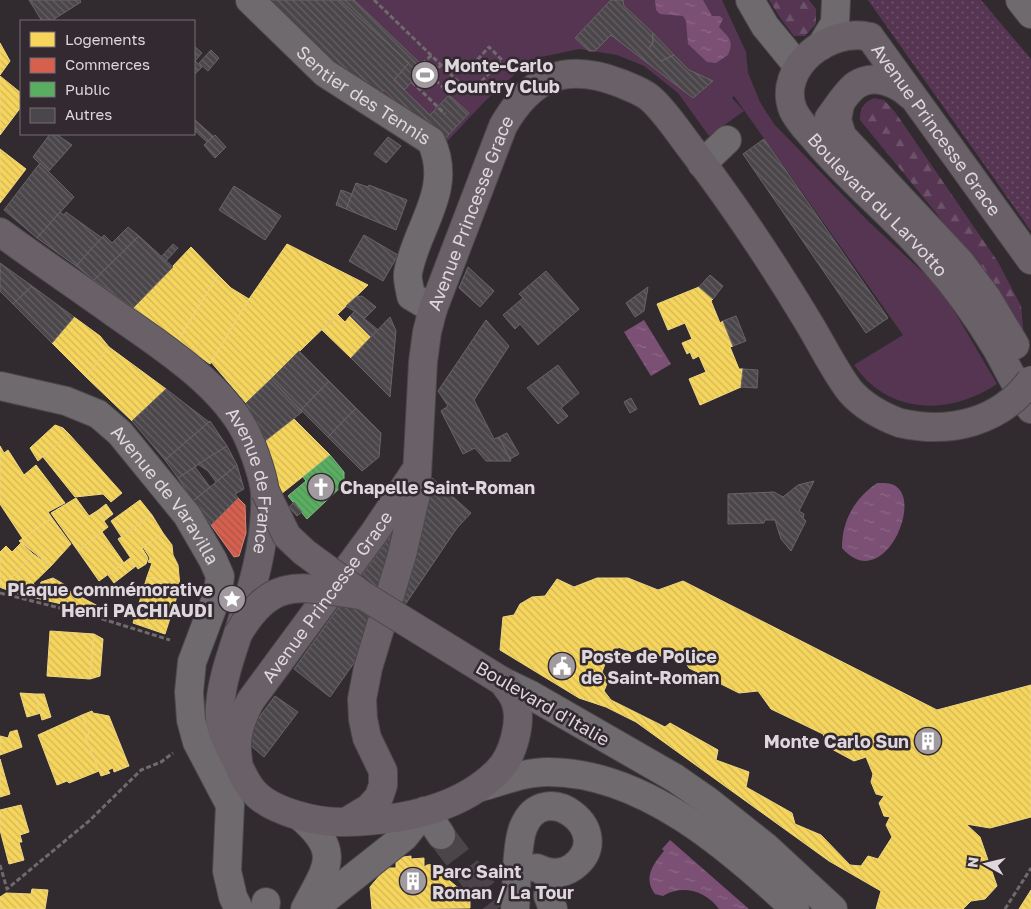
<svg xmlns="http://www.w3.org/2000/svg" width="1031" height="909" viewBox="0 0 1031 909" font-family="'Golos Text',sans-serif">
<style>
.grass{fill:#563552}
.forest{fill:url(#forest-firs)}
.park{fill:url(#park-dots)}
.water{fill:url(#water-ripples)}
.homes{fill:url(#homes-back-hatch);stroke:#efd682;fill-rule:evenodd}
.shops{fill:url(#shops-back-hatch);stroke:#d88478}
.public{fill:url(#public-back-hatch);stroke:#82ba86}
.building{fill:url(#building-back-hatch);stroke:#696468}
.lines{fill:none;stroke-linecap:round;stroke-linejoin:round}
.minor-tunnel{stroke:#4b454a;stroke-width:28;stroke-dasharray:28 14;stroke-linecap:butt}
.minor-casing{stroke:#4c474b;stroke-width:30}
.major-casing{stroke:#4c474b;stroke-width:30}
.path{stroke:#6e6a6d;stroke-width:3;stroke-dasharray:5 2.5;stroke-linecap:butt}
.minor{stroke:#6e6a6d;stroke-width:28}
.major{stroke:#696167;stroke-width:28}
.major-bridge-casing{stroke:#4c474b;stroke-width:30;stroke-linecap:butt}
.major-bridge{stroke:#696167;stroke-width:28}
.labels{text-anchor:middle;dominant-baseline:central;stroke-width:5;stroke-linejoin:round;paint-order:stroke}
.poi-label{font-size:18px;font-weight:bold;fill:#ded7dc;stroke:#332931;text-anchor:start}
.street-label{font-size:18px;fill:#ded7dc;stroke:#332931}
</style>
<defs>
<pattern id="forest-firs" width="22" height="20" patternUnits="userSpaceOnUse" patternTransform="scale(1.25)"><rect width="22" height="20" fill="#563552"/><path d="M5 1l3.5 6h-7zM16 11l3.5 6h-7z" fill="#6e526a"/></pattern>
<pattern id="park-dots" width="8" height="8" patternUnits="userSpaceOnUse" patternTransform="scale(1.25)"><rect width="8" height="8" fill="#563552"/><path d="M2 2h.1M6 6h.1" fill="none" stroke="#6e526a" stroke-width="1.8" stroke-linecap="round"/></pattern>
<pattern id="water-ripples" width="26" height="14" patternUnits="userSpaceOnUse" patternTransform="scale(1.25)"><rect width="26" height="14" fill="#7b5074"/><path d="M2 4q2-2 4 0t4 0M15 11q2-2 4 0t4 0" fill="none" stroke="#8d6887"/></pattern>
<pattern id="homes-back-hatch" width="6" height="6" patternUnits="userSpaceOnUse" patternTransform="scale(1.25)"><rect width="6" height="6" fill="#f6d55c"/><path d="M-1 5l2 2M0 0l6 6M5-1l2 2" fill="none" stroke="#d2b757"/></pattern>
<pattern id="shops-back-hatch" width="6" height="6" patternUnits="userSpaceOnUse" patternTransform="scale(1.25)"><rect width="6" height="6" fill="#d6604d"/><path d="M-1 5l2 2M0 0l6 6M5-1l2 2" fill="none" stroke="#aa564a"/></pattern>
<pattern id="public-back-hatch" width="6" height="6" patternUnits="userSpaceOnUse" patternTransform="scale(1.25)"><rect width="6" height="6" fill="#5aae61"/><path d="M-1 5l2 2M0 0l6 6M5-1l2 2" fill="none" stroke="#549259"/></pattern>
<pattern id="building-back-hatch" width="6" height="6" patternUnits="userSpaceOnUse" patternTransform="scale(1.25)"><rect width="6" height="6" fill="#4a464a"/><path d="M-1 5l2 2M0 0l6 6M5-1l2 2" fill="none" stroke="#646064"/></pattern>
</defs>
<rect width="100%" height="100%" fill="#312b30"/>
<path class="grass" d="M 254,0 L 722,0 L 746,52 L 748,73 L 760,102 L 774,124 L 868,221 L 942,290 L 997,384 C 949,416 889,415 854,365 L 903,335 L 734,96 L 732,98 L 744,111 L 709,136 L 678,93 L 644,66 L 617,55 L 579,49 L 532,59 L 486,100 L 441,148 L 385,95 L 377,102 Z"/>
<g class="forest">
<path d="M 769,0 L 809,0 L 816,9 L 816,24 L 805,36 L 794,36 L 781,19 Z"/>
<path d="M 874,98 L 884,100 L 895,112 L 998,262 L 1021,306 L 1023,327 L 1021,339 L 937,214 L 860,120 C 860,108 863,103 874,98 Z"/>
</g>
<path class="park" d="M 868,0 L 981,0 L 1031,59 L 1031,231 Z"/>
<g class="water">
<path d="M 655,0 L 703,0 L 712,16 L 720,16 L 723,19 L 719,27 C 728,37 735,40 728,55 L 716,63 L 707,62 L 688,44 L 686,21 L 683,16 L 660,14 L 656,10 Z"/>
<path d="M 644,320 L 671,364 L 651,376 L 624,332 Z"/>
<path d="M 877,483 C 885,483 893,482 899,489 C 919,511 880,592 842,548 C 842,521 854,499 877,483 Z"/>
<path d="M 670,840 L 749,909 L 719,909 C 706,891 682,884 663,896 L 655,894 C 643,878 653,864 664,851 L 662,849 Z"/>
</g>
<g class="homes">
<path d="M 0,43 L 10,61 L 0,75 Z"/>
<path d="M 0,76 L 21,93 L 21,107 L 0,135 Z"/>
<path d="M 0,149 L 26,169 L 0,203 Z"/>
<path d="M 287,244 L 368,285 L 246,403 L 211,362 L 249,299 Z"/>
<path d="M 191,247 L 218,275 L 178,341 L 133,308 Z"/>
<path d="M 218,275 L 231,288 L 249,299 L 210,364 L 178,341 Z"/>
<path d="M 699,287 L 713,299 L 711,301 L 720,323 L 723,321 L 733,346 L 730,347 L 739,369 L 743,369 L 741,387 L 700,405 L 689,379 L 706,372 L 699,356 L 693,359 L 690,352 L 687,354 L 682,343 L 692,339 L 685,323 L 668,330 L 657,304 Z"/>
<path d="M 338,315 L 345,322 L 350,316 L 371,337 L 351,358 L 322,330 Z"/>
<path d="M 74,317 L 100,336 L 109,347 L 86,377 L 52,343 Z"/>
<path d="M 109,347 L 166,389 L 132,421 L 86,377 Z"/>
<path d="M 293,418 L 330,455 L 281,494 L 265,441 Z"/>
<path d="M 55,425 L 63,428 L 69,434 L 38,461 L 30,448 Z"/>
<path d="M 69,434 L 122,493 L 111,502 L 103,494 L 75,497 L 43,457 Z"/>
<path d="M 0,446 L 4,453 L 8,450 L 24,475 L 36,465 L 65,503 L 48,512 L 52,518 L 23,539 L 0,504 Z"/>
<path d="M 76,498 L 89,516 L 97,511 L 108,527 L 78,551 L 51,513 Z"/>
<path d="M 140,500 L 152,515 L 121,536 L 111,521 Z"/>
<path d="M 106,504 L 113,514 L 109,517 L 101,508 Z"/>
<path d="M 101,508 L 109,517 L 104,521 L 97,511 Z"/>
<path d="M 152,515 L 163,533 L 142,548 L 148,558 L 146,564 L 138,569 L 118,539 Z"/>
<path d="M 52,518 L 71,544 L 51,566 L 19,541 Z"/>
<path d="M 102,532 L 124,563 L 99,581 L 78,551 Z"/>
<path d="M 163,533 L 172,545 L 173,555 L 178,565 L 180,587 L 147,577 L 152,563 L 148,562 L 150,558 L 143,547 Z"/>
<path d="M 21,543 L 33,554 L 2,588 L 0,587 L 0,552 L 6,546 L 12,552 Z"/>
<path d="M 33,554 L 51,566 L 21,595 L 2,588 Z"/>
<path d="M 130,558 L 136,566 L 114,583 L 108,575 Z"/>
<path d="M 147,577 L 180,587 L 165,634 L 133,623 Z"/>
<path d="M 53,578 L 67,586 L 66,589 L 98,606 L 96,612 L 36,598 L 41,582 Z"/>
<path d="M 597,578 L 628,578 L 658,590 L 683,581 L 937,710 L 1031,685 L 1031,817 L 990,828 L 966,824 L 980,837 L 997,886 L 985,899 L 971,901 L 963,909 L 876,909 L 881,891 L 829,861 L 636,722 L 606,707 L 579,698 L 500,650 L 503,617 L 514,615 L 520,604 L 532,597 L 545,596 L 557,579 L 574,587 ZM 618,647 L 631,652 L 645,647 L 660,656 L 679,651 L 689,668 L 739,693 L 758,691 L 771,709 L 823,734 L 828,747 L 854,761 L 866,757 L 873,774 L 871,782 L 876,794 L 884,796 L 879,803 L 884,816 L 890,817 L 886,825 L 892,837 L 878,859 L 868,856 L 861,866 L 850,865 L 821,835 L 795,824 L 792,813 L 746,787 L 749,772 L 716,760 L 718,750 L 670,723 L 665,727 L 611,700 L 604,691 L 608,681 L 602,672 L 608,656 L 617,660 Z"/>
<path d="M 33,583 L 39,589 L 36,598 L 21,595 Z"/>
<path d="M 50,631 L 94,634 L 90,679 L 47,676 Z"/>
<path d="M 94,634 L 103,639 L 100,676 L 90,679 Z"/>
<path d="M 20,693 L 35,694 L 41,713 L 27,717 Z"/>
<path d="M 35,694 L 44,694 L 51,717 L 42,720 Z"/>
<path d="M 92,711 L 93,713 L 109,716 L 129,766 L 114,772 L 113,768 L 108,770 L 110,773 L 101,776 L 85,736 L 89,734 L 82,715 Z"/>
<path d="M 82,715 L 89,734 L 85,736 L 99,771 L 69,783 L 67,781 L 57,785 L 38,735 Z"/>
<path d="M 17,730 L 22,747 L 0,755 L 0,736 L 8,738 L 10,732 Z"/>
<path d="M 0,759 L 10,794 L 0,797 Z"/>
<path d="M 21,805 L 29,832 L 20,835 L 22,842 L 19,842 L 24,860 L 9,864 L 0,830 L 0,810 Z"/>
<path d="M 411,856 L 411,859 L 424,858 L 424,867 L 427,865 L 439,864 L 439,876 L 444,876 L 462,891 L 462,900 L 470,900 L 470,908 L 372,909 L 370,887 L 386,868 L 396,868 L 396,858 Z"/>
<path d="M 32,889 L 48,890 L 45,909 L 0,909 L 0,897 L 6,893 L 31,894 Z"/>
<path d="M 1031,890 L 1031,909 L 1019,909 Z"/>
</g>
<path class="shops" d="M 238,498 L 245,505 L 246,533 L 239,556 L 234,557 L 211,525 Z"/>
<path class="public" d="M 330,455 L 344,472 L 344,484 L 307,519 L 288,496 L 306,481 L 303,477 Z"/>
<g class="building">
<path d="M 29,0 L 80,0 L 81,2 L 51,21 L 42,21 Z"/>
<path d="M 257,0 L 340,0 L 409,63 L 394,80 L 430,115 L 449,95 L 469,113 L 441,143 L 384,90 L 378,97 L 353,74 L 349,78 Z"/>
<path d="M 340,0 L 354,0 L 425,68 L 404,90 L 394,80 L 409,63 Z"/>
<path d="M 611,0 L 623,0 L 624,6 L 653,33 L 653,43 L 649,48 L 661,61 L 674,55 L 689,70 L 713,81 L 693,98 L 611,35 L 595,51 L 589,51 L 575,38 Z"/>
<path d="M 653,33 L 674,55 L 661,61 L 649,48 L 653,43 Z"/>
<path d="M 194,46 L 202,53 L 195,61 L 202,67 L 194,75 Z"/>
<path d="M 211,50 L 219,58 L 208,71 L 199,63 Z"/>
<path d="M 194,119 L 213,136 L 207,142 L 194,130 Z"/>
<path d="M 50,134 L 56,134 L 72,145 L 48,172 L 33,157 Z"/>
<path d="M 215,135 L 226,147 L 215,158 L 204,145 Z"/>
<path d="M 388,137 L 401,146 L 386,163 L 374,154 Z"/>
<path d="M 764,139 L 888,318 L 866,333 L 743,154 Z"/>
<path d="M 40,163 L 74,197 L 37,238 L 4,210 Z"/>
<path d="M 356,183 L 368,187 L 369,185 L 407,200 L 396,230 L 346,209 Z"/>
<path d="M 234,186 L 281,216 L 265,240 L 219,210 Z"/>
<path d="M 341,190 L 352,194 L 346,209 L 336,205 Z"/>
<path d="M 60,212 L 64,215 L 66,212 L 102,238 L 76,266 L 37,238 Z"/>
<path d="M 128,227 L 139,236 L 94,280 L 76,266 L 104,235 L 112,243 Z"/>
<path d="M 364,235 L 398,255 L 383,281 L 349,261 Z"/>
<path d="M 139,236 L 173,267 L 133,308 L 94,280 Z"/>
<path d="M 173,244 L 178,248 L 166,261 L 161,257 Z"/>
<path d="M 0,263 L 32,286 L 13,304 L 0,291 Z"/>
<path d="M 468,267 L 494,291 L 480,307 L 459,288 Z"/>
<path d="M 546,271 L 579,309 L 538,345 L 520,324 L 515,329 L 503,315 L 523,298 L 519,294 Z"/>
<path d="M 710,275 L 723,286 L 713,299 L 699,287 Z"/>
<path d="M 32,286 L 74,317 L 52,343 L 13,304 Z"/>
<path d="M 648,287 L 644,311 L 635,317 L 626,303 Z"/>
<path d="M 362,296 L 376,307 L 365,318 L 346,306 L 356,297 Z"/>
<path d="M 355,311 L 378,330 L 371,337 L 350,316 Z"/>
<path d="M 736,316 L 746,341 L 733,346 L 723,321 Z"/>
<path d="M 390,317 L 396,331 L 390,397 L 351,358 Z"/>
<path d="M 486,320 L 509,346 L 474,400 L 494,439 L 499,437 L 511,461 L 486,461 L 475,448 L 463,454 L 441,411 L 448,406 L 438,391 Z"/>
<path d="M 299,351 L 329,381 L 301,410 L 271,379 Z"/>
<path d="M 558,365 L 579,393 L 561,408 L 568,416 L 558,424 L 527,388 Z"/>
<path d="M 743,369 L 758,370 L 757,388 L 741,387 Z"/>
<path d="M 271,379 L 302,412 L 265,441 L 246,403 Z"/>
<path d="M 329,381 L 356,408 L 328,437 L 301,410 Z"/>
<path d="M 166,389 L 209,422 L 165,460 L 132,421 Z"/>
<path d="M 631,398 L 637,409 L 630,413 L 624,402 Z"/>
<path d="M 356,408 L 381,433 L 379,457 L 362,471 L 328,437 Z"/>
<path d="M 210,421 L 227,446 L 178,478 L 165,460 Z"/>
<path d="M 507,433 L 519,454 L 510,459 L 499,437 Z"/>
<path d="M 227,446 L 237,465 L 216,482 L 208,471 L 198,464 Z"/>
<path d="M 237,465 L 244,489 L 235,494 L 238,498 L 211,525 L 193,501 Z"/>
<path d="M 195,467 L 210,487 L 193,501 L 178,478 Z"/>
<path d="M 432,478 L 471,513 L 457,528 L 388,630 L 368,643 L 330,697 L 294,669 Z"/>
<path d="M 814,481 L 799,511 L 804,514 L 803,518 L 806,521 L 791,551 L 781,539 L 775,520 L 765,520 L 764,523 L 728,524 L 728,494 L 774,492 L 783,497 L 798,485 Z"/>
<path d="M 294,502 L 302,512 L 297,516 L 289,507 Z"/>
<path d="M 275,696 L 298,712 L 264,757 L 243,739 Z"/>
</g>
<g class="lines">
<path class="minor-tunnel" d="M 441,835 L 497,909"/>
<g class="minor-casing">
<g id="minor">
<path id="s1" d="M 250,0 L 325,73 L 431,141 C 454,190 416,227 408,273 C 407,280 410,289 411,296 L 433,309"/>
<path d="M 750,0 L 765,26 L 797,65"/>
<path d="M 1020,0 L 1031,14"/>
<path d="M 821,46 L 835,23 L 836,0"/>
<path d="M 702,164 L 727,140"/>
<path id="s2" d="M 0,386 L 66,401 L 98,414 L 120,433 L 187,515 L 213,560 L 220,576 L 218,593 L 192,662 L 189,692 L 191,720 L 197,742 L 230,805 L 227,871 L 233,897 L 239,909"/>
<path d="M 502,681 L 529,694 L 675,778 L 708,801 L 766,847 L 833,909"/>
<path d="M 481,787 C 503,781 525,772 548,772 C 643,772 730,848 795,909"/>
<path d="M 301,817 C 343,853 326,868 305,909"/>
<path d="M 550,873 L 548,896 L 553,909"/>
<path d="M 265,909 L 266,902"/>
<path d="M 313,909 L 404,837 L 425,811 L 441,835"/>
<path d="M 515,909 C 517,888 516,847 523,828 C 544,774 619,833 573,867 C 562,875 549,874 537,868"/>
</g>
</g>
<g class="major-casing">
<g id="major">
<path id="s3" d="M 870,37 C 831,26 776,67 793,110 C 798,121 808,131 816,140 C 853,184 898,219 935,263 C 958,289 979,319 997,349 C 1008,369 1018,390 1031,409"/>
<path id="s4" d="M 870,37 L 1031,260"/>
<path d="M 840,104 L 837,120 L 842,136 L 960,262 L 987,298 L 1015,345"/>
<path d="M 829,118 C 837,108 846,92 856,85 C 874,73 897,83 910,95"/>
<path id="s5" d="M 0,232 C 37,259 75,285 113,312 C 157,343 221,383 246,433 C 253,447 264,478 265,493 C 267,541 252,589 238,634 C 230,658 222,681 220,706 C 218,725 225,739 234,756 C 240,768 245,783 255,793 C 273,812 318,823 344,822 C 397,821 458,811 497,772 C 513,757 524,719 514,698 C 511,692 506,686 502,681"/>
<path id="s6" d="M 238,760 C 234,738 240,719 251,700 L 374,533 L 414,473"/>
<path id="s7" d="M 346,822 L 369,808 L 379,797 L 383,785 L 383,771 L 367,738 L 363,719 L 362,699 L 368,668 L 402,555 L 416,494 L 423,362 L 427,332 L 433,309 L 503,126 C 531,77 565,62 620,83 C 629,87 642,91 650,98 C 666,112 679,133 693,151 C 734,205 772,262 807,320 C 820,341 835,372 850,391 C 864,407 881,416 900,423"/>
</g>
</g>
<g class="path">
<path d="M 374,0 L 470,93 L 502,60 L 489,47 L 469,69 L 460,61 L 450,72"/>
<path d="M 422,64 L 432,55"/>
<path d="M 442,64 L 431,76 L 449,93"/>
<path d="M 412,82 L 445,114"/>
<path d="M 0,593 L 96,617 L 170,640"/>
<path d="M 0,865 L 7,889 L 89,821 L 141,770 L 161,762 L 173,753"/>
<path d="M 1005,909 L 1031,868"/>
</g>
<use href="#minor" class="minor"/>
<use href="#major" class="major"/>
<g class="major-bridge-casing">
<g id="major-bridge">
<path d="M 900,423 C 949,434 1000,423 1031,380"/>
<path d="M 265,491 L 287,536 L 304,552 L 364,596 L 502,681"/>
<path d="M 238,634 C 272,575 301,587 360,595"/>
</g>
</g>
<use href="#major-bridge" class="major-bridge"/>
</g>
<defs>
<g id="stadium-disc" transform="scale(1.4375)"><circle r="9.5" fill="#a19ba0" stroke="#332931"/><path d="M0-5a6.5 5 0 1 0 0 10a6.5 5 0 1 0 0-10ZM-3.5-1.8h7v3.6h-7Z" fill="#fff"/></g>
<g id="church-disc" transform="scale(1.4375)"><circle r="9.5" fill="#a19ba0" stroke="#332931"/><path d="M-1.2-6h2.4v3.5h3.3v2.4h-3.3V6h-2.4V-.1h-3.3v-2.4h3.3Z" fill="#fff"/></g>
<g id="sight-disc" transform="scale(1.4375)"><circle r="9.5" fill="#a19ba0" stroke="#332931"/><path d="M0-6L1.8-2.2L6-1.7L2.9 1.2L3.7 5.4L0 3.3L-3.7 5.4L-2.9 1.2L-6-1.7L-1.8-2.2Z" fill="#fff"/></g>
<g id="civic-disc" transform="scale(1.4375)"><circle r="9.5" fill="#a19ba0" stroke="#332931"/><path d="M-.6-6.5H3V-4.5H.6V-3L4-1V1h2V6H-6V1h2V-1L-.6-3ZM-1.2 2.5V6h2.4V2.5Z" fill="#fff"/></g>
<g id="building-disc" transform="scale(1.4375)"><circle r="9.5" fill="#a19ba0" stroke="#332931"/><path d="M-4-6H4V6H1V3H-1V6H-4ZM-2.5-4.3h1.7v1.8h-1.7ZM.8-4.3h1.7v1.8H.8ZM-2.5-1h1.7V.8h-1.7ZM.8-1h1.7V.8H.8Z" fill="#fff"/></g>
</defs>
<g fill-rule="evenodd">
<use href="#stadium-disc" x="425" y="75"/>
<use href="#church-disc" x="321" y="487"/>
<use href="#sight-disc" x="232" y="599"/>
<use href="#civic-disc" x="562" y="666"/>
<use href="#building-disc" x="928" y="741"/>
<use href="#building-disc" x="413" y="881"/>
</g>
<g class="labels">
<g class="poi-label">
<text x="444" y="65">Monte-Carlo<tspan x="444" dy="21">Country Club</tspan></text>
<text x="340" y="487">Chapelle Saint-Roman</text>
<text x="213" y="589" text-anchor="end">Plaque commémorative<tspan x="213" dy="21">Henri PACHIAUDI</tspan></text>
<text x="581" y="656">Poste de Police<tspan x="581" dy="21">de Saint-Roman</tspan></text>
<text x="909" y="741" text-anchor="end">Monte Carlo Sun</text>
<text x="432" y="871">Parc Saint<tspan x="432" dy="21">Roman / La Tour</tspan></text>
</g>
<g class="street-label">
<text stroke="none"><textPath href="#s1" startOffset="149">Sentier des Tennis</textPath></text>
<text stroke="none"><textPath href="#s4" startOffset="114">Avenue Princesse Grace</textPath></text>
<text stroke="none"><textPath href="#s3" startOffset="255">Boulevard du Larvotto</textPath></text>
<text stroke="none"><textPath href="#s7" startOffset="646">Avenue Princesse Grace</textPath></text>
<text stroke="none"><textPath href="#s5" startOffset="368">Avenue de France</textPath></text>
<text stroke="none"><textPath href="#s2" startOffset="208">Avenue de Varavilla</textPath></text>
<text stroke="none"><textPath href="#s6" startOffset="191">Avenue Princesse Grace</textPath></text>
<text transform="translate(543 703) rotate(30)">Boulevard d'Italie</text>
</g>
</g>
<rect x="20" y="20" width="175" height="115" fill="#332931" stroke="#776f75"/>
<rect x="30" y="32" width="25" height="15" fill="#f6d55c" stroke="#776f75"/>
<text x="65" y="45" font-size="15" fill="#ded7dc">Logements</text>
<rect x="30" y="58" width="25" height="15" fill="#d6604d" stroke="#776f75"/>
<text x="65" y="70" font-size="15" fill="#ded7dc">Commerces</text>
<rect x="30" y="82" width="25" height="15" fill="#5aae61" stroke="#776f75"/>
<text x="65" y="95" font-size="15" fill="#ded7dc">Public</text>
<rect x="30" y="108" width="25" height="15" fill="#4a464a" stroke="#776f75"/>
<text x="65" y="120" font-size="15" fill="#ded7dc">Autres</text>
<g transform="translate(986 864) rotate(278)" stroke="#332931" stroke-width="4" paint-order="stroke">
<path d="M0-4L9 19L0 12L-9 19Z" fill="#ded7dc"/>
<text y="-8" font-size="14" font-weight="bold" text-anchor="middle" fill="#ded7dc">N</text>
</g>
</svg>
